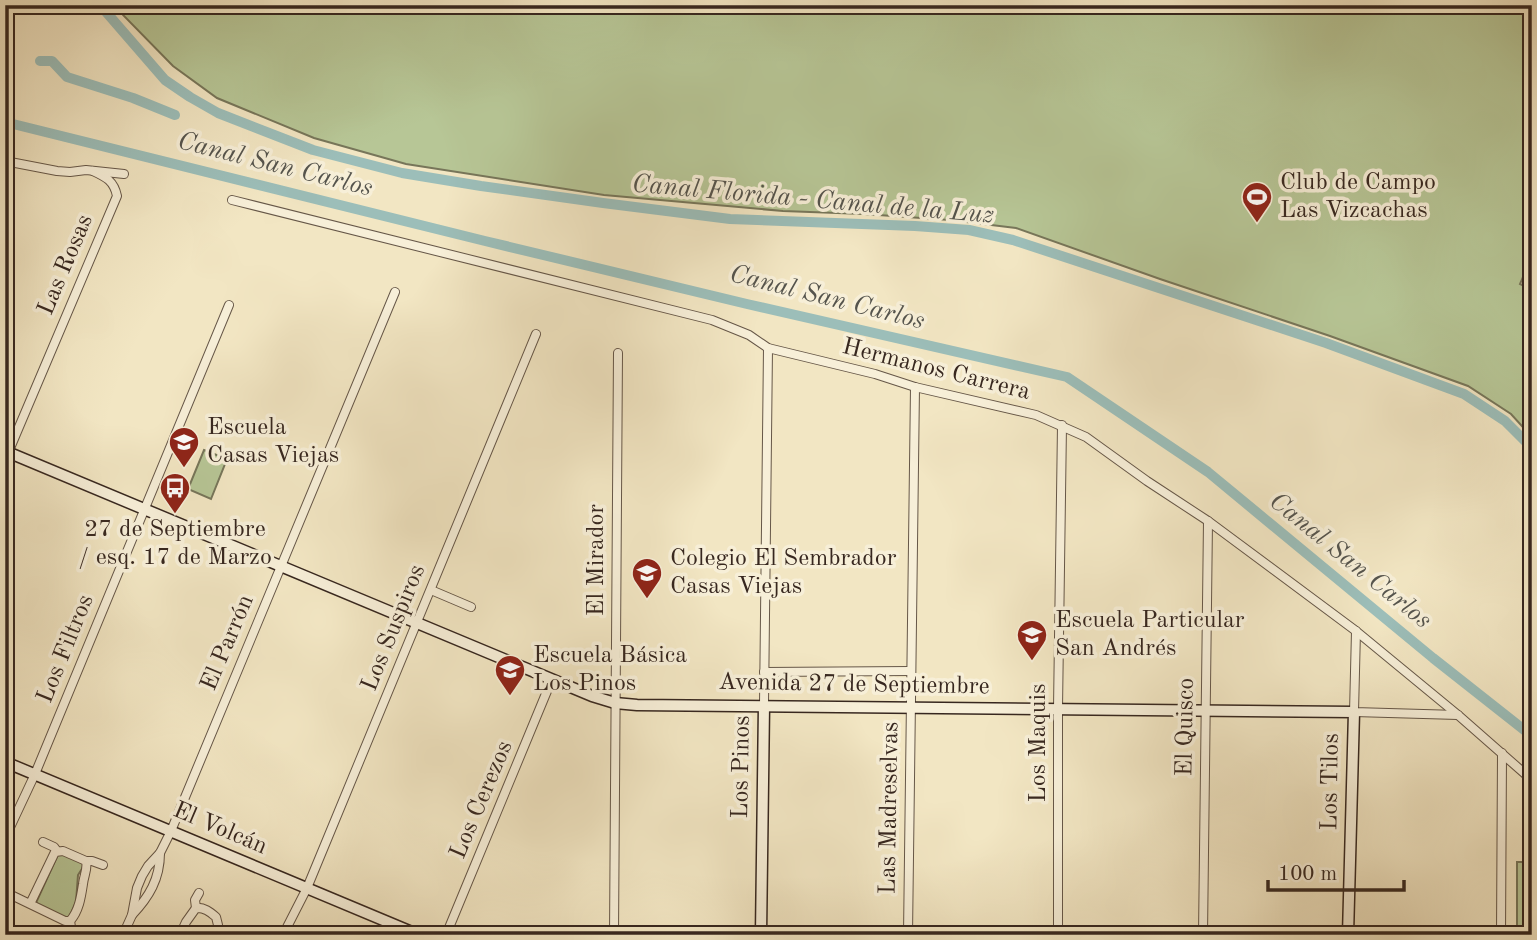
<svg xmlns="http://www.w3.org/2000/svg" width="1537" height="940" viewBox="0 0 1537 940" font-family="'Old Standard TT',serif">
<style>
.green{fill:#b7c696;stroke:#77765a;stroke-width:2}
.lines{fill:none;stroke-linecap:round;stroke-linejoin:round}
.canal{stroke:#9cbeb9;stroke-width:10}
.street-casing{stroke:#665748;stroke-width:10}
.secondary-casing{stroke:#37271f;stroke-width:13}
.street{stroke:#f7efd8;stroke-width:8}
.secondary{stroke:#f7efd8;stroke-width:10}
.labels{text-anchor:middle;dominant-baseline:central;stroke-width:7;stroke-linejoin:round;paint-order:stroke}
.poi-label{font-size:24px;fill:#37271f;stroke:#f7efd8;text-anchor:start}
.street-label{font-size:24px;fill:#37271f;stroke:#f7efd8}
.water-label{font-size:26px;font-style:italic;fill:#55544d;stroke:#f7efd8}
</style>
<rect width="100%" height="100%" fill="#f2e6c3"/>
<filter id="stains"><feTurbulence type="fractalNoise" baseFrequency=".00286" numOctaves="4"/><feColorMatrix values="0 0 0 0 .2 0 0 0 0 .09 0 0 0 0 .02 0 0 0 .5 -.17"/></filter>
<radialGradient id="worn" r=".72"><stop offset=".6" stop-color="#630" stop-opacity="0"/><stop offset="1" stop-color="#630" stop-opacity=".3"/></radialGradient>
<g class="green">
<path d="M 117,5 L 1532,5 L 1532,256 L 1520,284 L 1532,290 L 1532,437 L 1511,414 L 1468,386 L 1330,336 L 1160,279 L 1016,228 L 950,220 L 864,214 L 783,211 L 604,195 L 406,164 L 314,138 L 217,98 L 173,66 L 123,15 Z"/>
<path d="M 204,450 L 227,459 L 211,499 L 188,489 Z"/>
<path d="M 59,852 L 85,864 L 78,875 L 76,902 L 68,920 L 35,905 Z"/>
<rect x="1517" y="862" width="15" height="73"/>
</g>
<g class="lines">
<g class="canal">
<path d="M 100,5 L 165,80 L 190,97 L 218,113 L 313,150 L 402,173 L 481,186 L 603,203 L 730,219 L 915,226 L 969,230 L 1013,240 L 1326,343 L 1464,394 L 1505,421 L 1532,448"/>
<path d="M 40,61 L 52,61 L 67,77 L 133,98 L 175,115"/>
<path d="M 5,122 L 485,241 L 747,304 L 1067,377 L 1208,472 L 1433,658 L 1532,736"/>
</g>
<g class="street-casing">
<g id="street">
<path d="M 5,161 L 57,171 L 70,172 L 86,170 L 124,174"/>
<path d="M 232,200 L 712,320 L 749,335 L 768,348 L 875,374 L 915,387 L 1036,415 L 1086,437 L 1147,481 L 1208,521 L 1356,631 L 1458,715 L 1532,780"/>
<path d="M 5,460 L 117,196 C 114,181 106,177 93,171"/>
<path d="M 431,590 L 471,607"/>
<path d="M 1356,631 L 1354,712 L 1458,715"/>
<path d="M 764,672 L 911,671"/>
<path d="M 764,705 L 768,348"/>
<path d="M 5,838 L 35,774 L 229,305"/>
<path d="M 43,842 L 54,847 L 57,851"/>
<path d="M 86,861 L 92,861 L 103,865"/>
<path d="M 5,892 L 65,921 L 70,921 C 79,911 81,897 83,884 C 84,875 88,869 86,861 L 63,851 L 55,852 L 30,904"/>
<path d="M 196,908 L 195,900 L 199,893"/>
<path d="M 132,915 C 149,897 160,879 160,853"/>
<path d="M 125,930 L 135,935"/>
<path d="M 68,935 L 71,927 L 70,921"/>
<path d="M 123,935 L 132,915 L 137,888 L 142,876 L 148,866 L 160,853 L 171,831 L 395,292"/>
<path d="M 180,935 L 186,922 L 196,908 C 204,907 210,912 216,917 L 218,925 L 215,935"/>
<path d="M 283,935 L 307,888 L 536,334"/>
<path d="M 446,935 L 552,679"/>
<path d="M 614,935 L 618,353"/>
<path d="M 908,935 L 915,387"/>
<path d="M 1058,935 L 1058,708 L 1062,425"/>
<path d="M 1203,935 L 1208,521"/>
<path d="M 1501,935 L 1502,753"/>
</g>
</g>
<g class="secondary-casing">
<g id="secondary">
<path d="M 5,451 L 592,696 L 615,703 L 637,705 L 1354,712 L 1348,935"/>
<path d="M 5,762 L 419,935"/>
<path d="M 761,935 L 764,705"/>
</g>
</g>
<use href="#street" class="street"/>
<use href="#secondary" class="secondary"/>
</g>
<defs>
<g id="stadium-pin" transform="scale(1.575)"><path d="M0 17L-7.5 6A9.5 9.5 0 1 1 7.5 6Z" fill="#8f2418" stroke="#f7efd8"/><path d="M0-5a6.5 5 0 1 0 0 10a6.5 5 0 1 0 0-10ZM-3.5-1.8h7v3.6h-7Z" fill="#fff"/></g>
<g id="school-pin" transform="scale(1.575)"><path d="M0 17L-7.5 6A9.5 9.5 0 1 1 7.5 6Z" fill="#8f2418" stroke="#f7efd8"/><path d="M0-5L7-2L0 1L-7-2ZM-4 1L0 2.5L4 1V4Q0 6-4 4Z" fill="#fff"/></g>
<g id="bus-pin" transform="scale(1.575)"><path d="M0 17L-7.5 6A9.5 9.5 0 1 1 7.5 6Z" fill="#8f2418" stroke="#f7efd8"/><path d="M-5-6H5V4H4V6H2V4H-2V6H-4V4H-5ZM-3.5-4V0h7V-4ZM-3.5 1.2v1.5H-2V1.2ZM2 1.2v1.5H3.5V1.2Z" fill="#fff"/></g>
</defs>
<g fill-rule="evenodd">
<use href="#stadium-pin" x="1257" y="197"/>
<use href="#school-pin" x="184" y="442"/>
<use href="#bus-pin" x="175" y="488"/>
<use href="#school-pin" x="647" y="573"/>
<use href="#school-pin" x="1032" y="635"/>
<use href="#school-pin" x="510" y="670"/>
</g>
<g class="labels">
<g class="poi-label">
<text x="1280" y="183">Club de Campo<tspan x="1280" dy="28">Las Vizcachas</tspan></text>
<text x="207" y="428">Escuela<tspan x="207" dy="28">Casas Viejas</tspan></text>
<text x="175" y="530" text-anchor="middle">27 de Septiembre<tspan x="175" dy="28">/ esq. 17 de Marzo</tspan></text>
<text x="670" y="559">Colegio El Sembrador<tspan x="670" dy="28">Casas Viejas</tspan></text>
<text x="1055" y="621">Escuela Particular<tspan x="1055" dy="28">San Andrés</tspan></text>
<text x="533" y="656">Escuela Básica<tspan x="533" dy="28">Los Pinos</tspan></text>
</g>
<g class="street-label">
<text transform="translate(66 265) rotate(-67)">Las Rosas</text>
<text transform="translate(936 370) rotate(14)">Hermanos Carrera</text>
<text transform="translate(597 560) rotate(-90)">El Mirador</text>
<text transform="translate(394 628) rotate(-68)">Los Suspiros</text>
<text transform="translate(228 643) rotate(-67)">El Parrón</text>
<text transform="translate(66 649) rotate(-68)">Los Filtros</text>
<text transform="translate(854 685) rotate(1)">Avenida 27 de Septiembre</text>
<text transform="translate(1186 727) rotate(-89)">El Quisco</text>
<text transform="translate(1039 743) rotate(-90)">Los Maquis</text>
<text transform="translate(742 767) rotate(-89)">Los Pinos</text>
<text transform="translate(1331 782) rotate(-89)">Los Tilos</text>
<text transform="translate(482 800) rotate(-67)">Los Cerezos</text>
<text transform="translate(890 808) rotate(-89)">Las Madreselvas</text>
<text transform="translate(220 829) rotate(23)">El Volcán</text>
</g>
<g class="water-label">
<text transform="translate(275 165) rotate(14)">Canal San Carlos</text>
<text transform="translate(813 200) rotate(5)">Canal Florida - Canal de la Luz</text>
<text transform="translate(827 298) rotate(14)">Canal San Carlos</text>
<text transform="translate(1350 561) rotate(39)">Canal San Carlos</text>
</g>
</g>
<rect width="1537" height="940" fill="none" stroke="#f2e6c3" stroke-width="28"/>
<rect x="7" y="7" width="1523" height="926" fill="none" stroke="#37271f" stroke-width="3.5"/>
<rect x="14" y="14" width="1509" height="912" fill="none" stroke="#37271f" stroke-width="2"/>
<path d="M1268 880v10h136v-10" fill="none" stroke="#37271f" stroke-width="3.5"/>
<text x="1278" y="880" font-size="21" fill="#37271f" stroke="#f7efd8" stroke-width="5" paint-order="stroke">100 m</text>
<rect width="100%" height="100%" filter="url(#stains)"/>
<rect width="100%" height="100%" fill="url(#worn)"/>
</svg>
